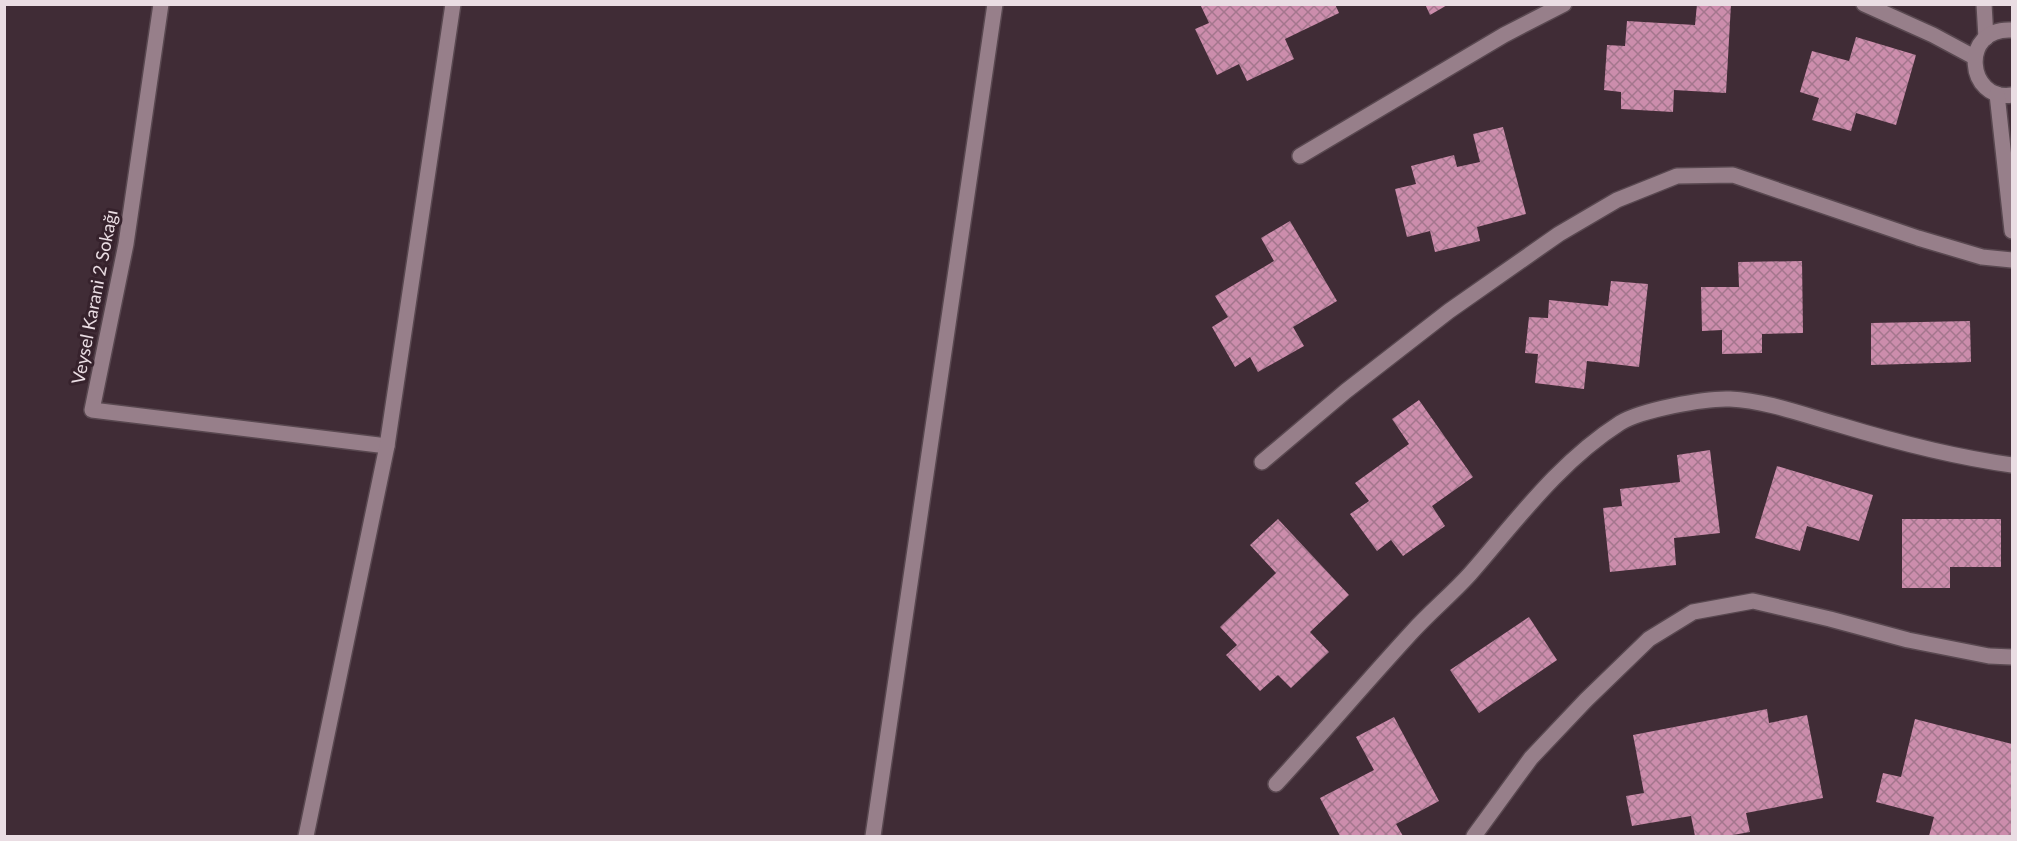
<svg xmlns="http://www.w3.org/2000/svg" width="2017" height="841" viewBox="0 0 2017 841" font-family="Lato,sans-serif">
<style>
.building{fill:url(#building-cross-hatch)}
.lines{fill:none;stroke-linecap:round;stroke-linejoin:round}
.street-casing{stroke:#594850;stroke-width:18}
.street{stroke:#977f8a;stroke-width:15}
.labels{text-anchor:middle;dominant-baseline:central;stroke-width:6;stroke-linejoin:round;paint-order:stroke}
.street-label{font-size:18px;fill:#eadde3;stroke:#36222c}
</style>
<defs>
<pattern id="building-cross-hatch" width="8" height="8" patternUnits="userSpaceOnUse" patternTransform="scale(1.5)"><rect width="8" height="8" fill="#cc8dac"/><path d="M0 0l8 8M0 8l8-8" fill="none" stroke="#a4768d"/></pattern>
</defs>
<rect width="100%" height="100%" fill="#402c36"/>
<g class="building">
<path d="M 1200,4 L 1335,4 L 1339,13 L 1285,39 L 1294,59 L 1247,81 L 1239,64 L 1217,75 L 1195,29 L 1209,23 Z"/>
<path d="M 1425,4 L 1449,4 L 1430,15 Z"/>
<path d="M 1697,4 L 1731,4 L 1726,93 L 1674,90 L 1673,112 L 1621,109 L 1621,92 L 1604,90 L 1607,45 L 1625,46 L 1627,21 L 1695,25 Z"/>
<path d="M 1856,37 L 1916,55 L 1896,125 L 1856,113 L 1851,131 L 1812,120 L 1819,98 L 1800,92 L 1812,51 L 1849,61 Z"/>
<path d="M 1503,127 L 1526,214 L 1477,227 L 1480,241 L 1435,252 L 1430,231 L 1407,237 L 1395,189 L 1416,184 L 1411,166 L 1454,155 L 1457,167 L 1480,162 L 1473,134 Z"/>
<path d="M 1290,221 L 1337,301 L 1293,327 L 1304,346 L 1258,372 L 1250,357 L 1235,367 L 1212,327 L 1228,317 L 1215,296 L 1274,261 L 1261,238 Z"/>
<path d="M 1802,261 L 1803,333 L 1762,334 L 1762,353 L 1722,354 L 1722,330 L 1702,331 L 1701,287 L 1739,287 L 1738,262 Z"/>
<path d="M 1611,281 L 1648,284 L 1639,367 L 1587,361 L 1584,389 L 1535,383 L 1538,354 L 1525,353 L 1529,317 L 1548,318 L 1549,300 L 1608,306 Z"/>
<path d="M 1970,321 L 1971,362 L 1871,365 L 1871,323 Z"/>
<path d="M 1419,400 L 1473,477 L 1432,506 L 1445,526 L 1403,556 L 1391,540 L 1377,551 L 1350,514 L 1369,501 L 1355,483 L 1409,444 L 1392,419 Z"/>
<path d="M 1710,450 L 1720,533 L 1674,538 L 1676,565 L 1610,572 L 1603,508 L 1622,506 L 1620,489 L 1680,482 L 1677,455 Z"/>
<path d="M 1777,466 L 1873,495 L 1859,541 L 1807,526 L 1800,551 L 1755,538 Z"/>
<path d="M 1278,519 L 1349,595 L 1310,632 L 1329,652 L 1291,688 L 1278,675 L 1260,691 L 1226,655 L 1237,645 L 1220,627 L 1276,573 L 1250,545 Z"/>
<path d="M 1902,519 L 2001,519 L 2001,567 L 1950,567 L 1950,588 L 1902,588 Z"/>
<path d="M 1529,617 L 1557,660 L 1479,713 L 1450,670 Z"/>
<path d="M 1767,709 L 1769,723 L 1807,715 L 1823,798 L 1746,813 L 1750,832 L 1727,836 L 1695,836 L 1691,816 L 1632,826 L 1626,796 L 1644,793 L 1633,735 Z"/>
<path d="M 1394,717 L 1439,801 L 1396,824 L 1403,836 L 1340,836 L 1320,798 L 1374,770 L 1356,737 Z"/>
<path d="M 1915,719 L 2012,744 L 2012,836 L 1929,836 L 1934,817 L 1876,802 L 1883,773 L 1901,777 Z"/>
</g>
<g class="lines">
<g class="street-casing">
<g id="street">
<path d="M 161,4 L 126,244 L 92,410 L 387,446"/>
<path d="M 1864,4 L 1933,35 L 1974,57"/>
<path d="M 1984,4 L 1986,38"/>
<path d="M 2012,30 C 1959,27 1967,102 2012,95"/>
<path d="M 1997,94 L 2012,231"/>
<path d="M 1300,156 L 1504,35 L 1564,4"/>
<path d="M 1262,462 L 1346,391 L 1449,311 L 1559,234 L 1617,200 L 1677,176 L 1733,175 L 1918,238 L 1982,257 L 2012,260"/>
<path d="M 1276,784 C 1322,734 1366,682 1412,632 C 1430,612 1452,594 1470,574 C 1517,520 1559,462 1620,423 C 1641,410 1705,398 1730,399 C 1768,401 1804,415 1840,425 C 1896,442 1954,457 2012,465"/>
<path d="M 306,836 L 387,446 L 453,4"/>
<path d="M 873,836 L 995,4"/>
<path d="M 1474,836 L 1531,758 L 1586,700 L 1649,639 L 1693,612 L 1753,601 L 1830,619 L 1908,640 L 1989,656 L 2012,657"/>
</g>
</g>
<use href="#street" class="street"/>
</g>
<g class="labels">
<g class="street-label">
<text transform="translate(94 297) rotate(-79)">Veysel Karani 2 Sokağı</text>
</g>
</g>
<rect width="2017" height="841" fill="none" stroke="#eadde3" stroke-width="12"/>
</svg>
